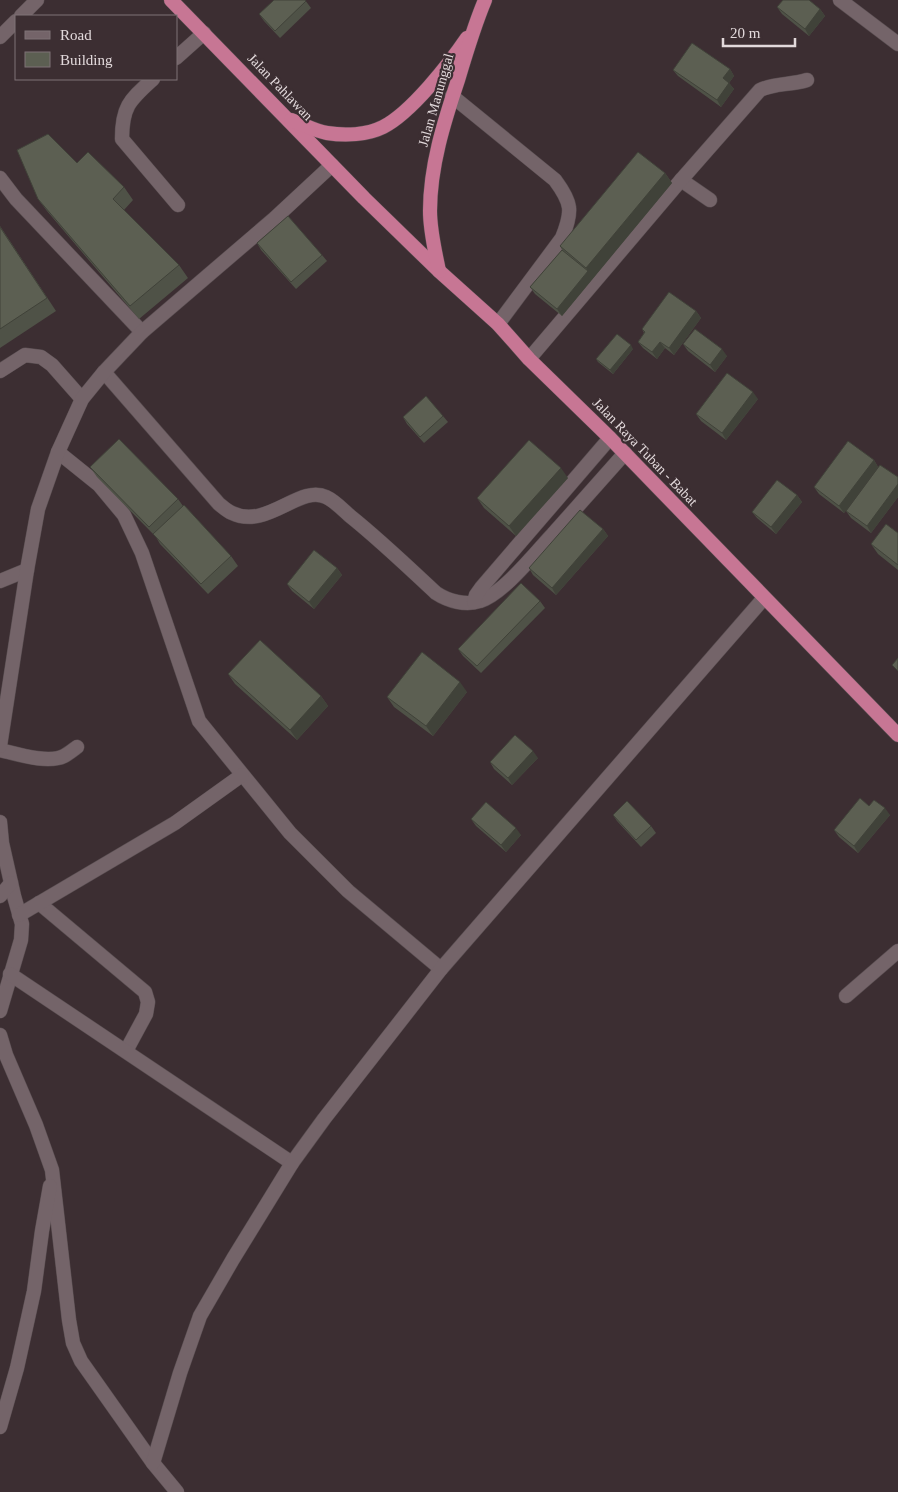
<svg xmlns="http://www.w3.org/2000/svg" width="898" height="1492" viewBox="0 0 898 1492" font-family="Georgia,serif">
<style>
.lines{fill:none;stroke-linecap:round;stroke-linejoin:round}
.service-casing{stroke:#584d50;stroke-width:15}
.minor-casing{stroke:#584d50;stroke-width:15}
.trunk-casing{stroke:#584d50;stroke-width:15}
.service{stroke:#746469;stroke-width:14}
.minor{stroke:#746469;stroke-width:14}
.trunk{stroke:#c77694;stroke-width:14}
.wall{fill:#4f5247}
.shaded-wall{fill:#404239}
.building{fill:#5c5f52;stroke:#404239}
.labels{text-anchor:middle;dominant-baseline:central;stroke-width:4.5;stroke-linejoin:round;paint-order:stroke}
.street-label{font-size:14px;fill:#e2d9db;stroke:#3c2e32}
</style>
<rect width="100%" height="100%" fill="#3c2e32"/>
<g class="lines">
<g class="service-casing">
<g id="service">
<path d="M 176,58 L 204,33"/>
<path d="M 153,79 C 130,100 122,106 122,139 L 178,205"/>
<path d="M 452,96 L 555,180 C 572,203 573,211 562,238 L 498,324"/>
<path d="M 681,180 L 710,200"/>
<path d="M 0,371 L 25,355 L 41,357 L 52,365 L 82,399"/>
<path d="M 0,750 C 17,754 48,764 64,756 C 68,754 73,750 77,747"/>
<path d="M 846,996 L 898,951"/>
</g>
</g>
<g class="minor-casing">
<g id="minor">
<path d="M 840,0 L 898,44"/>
<path d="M 21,16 L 37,0"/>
<path d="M 0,37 L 16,21"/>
<path d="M 0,178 L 16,199 L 142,332"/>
<path d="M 529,359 L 681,180 L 760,90 C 775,83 791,85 807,80"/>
<path d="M 104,372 L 219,504 C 223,507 227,511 232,513 C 267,530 300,484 326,497 C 335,501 343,510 350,516 C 380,540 408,567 436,593 C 448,601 466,606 480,601 C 503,594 536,552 553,534 C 577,507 601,480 625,453"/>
<path d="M 58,452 L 99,485 L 124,515 L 142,553 L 199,721 L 290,833 L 348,891 L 441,969"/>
<path d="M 0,581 L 27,570"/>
<path d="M 474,602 L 476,595 L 481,588 L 610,438"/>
<path d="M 0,746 L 27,570 L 38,509 L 58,452 L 82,399 L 104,372 L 142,332 L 275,218 L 332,165"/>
<path d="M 0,822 L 2,843 L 14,896 L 22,924 L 21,940 L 0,1011"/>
<path d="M 0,896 L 11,883"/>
<path d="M 39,903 L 145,992 L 148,1002 L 146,1014 L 126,1051"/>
<path d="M 19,915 L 175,823 L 242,775"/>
<path d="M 10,974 L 292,1163"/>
<path d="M 0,1035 L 6,1055 L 36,1125 L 52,1170 L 69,1320 L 73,1343 L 81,1361 L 153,1463 L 177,1492"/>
<path d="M 0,1427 L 17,1368 L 34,1291 L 42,1231 L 50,1186"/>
<path d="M 153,1463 L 180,1373 L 200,1316 L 233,1259 L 292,1163 L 324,1119 L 441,969 L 764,598"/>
</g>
</g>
<g class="trunk-casing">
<g id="trunk">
<path d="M 171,0 L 364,198 L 439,271 L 498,324 L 529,359 L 610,438 L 898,735"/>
<path d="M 291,120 C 303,124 315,131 327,133 C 345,136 367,135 383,127 C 411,113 450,63 467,38"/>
<path d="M 439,271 C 435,251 430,231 430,211 C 430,166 444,122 458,80 C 466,53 474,26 485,0"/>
</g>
</g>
<use href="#service" class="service"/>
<use href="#minor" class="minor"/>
<use href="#trunk" class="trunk"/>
</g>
<g class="wall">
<path d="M 305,0 L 311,8 L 280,38 L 264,21 L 259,14 Z"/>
<path d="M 777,7 L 820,9 L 825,16 L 809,36 L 782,14 Z"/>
<path d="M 730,69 L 734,76 L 729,83 L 734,89 L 721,107 L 678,76 L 673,70 Z"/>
<path d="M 77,163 L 124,187 L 133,200 L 124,210 L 179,265 L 188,278 L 139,319 L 47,211 L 38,199 Z"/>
<path d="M 665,173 L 672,183 L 562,316 L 535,294 L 530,287 L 562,250 L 560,246 Z"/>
<path d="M 0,226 L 56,311 L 0,348 Z"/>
<path d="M 257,243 L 322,255 L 327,261 L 296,289 L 261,250 Z"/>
<path d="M 696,311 L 701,318 L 674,355 L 665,348 L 657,359 L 643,348 L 638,342 L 644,333 L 642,329 Z"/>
<path d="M 683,344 L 727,356 L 715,372 L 688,351 Z"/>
<path d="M 633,349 L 613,374 L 598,362 L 596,359 Z"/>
<path d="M 758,399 L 726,440 L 701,421 L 696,414 Z"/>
<path d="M 443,416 L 448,422 L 424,443 L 407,424 L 403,417 Z"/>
<path d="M 874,460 L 878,467 L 844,513 L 819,494 L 814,487 Z"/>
<path d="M 90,467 L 178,499 L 183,506 L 231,556 L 238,566 L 208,594 L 160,544 L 156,537 L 97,477 Z"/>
<path d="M 898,477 L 898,497 L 871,533 L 851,518 L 846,511 Z"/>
<path d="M 568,478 L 516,536 L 484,508 L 477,498 Z"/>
<path d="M 797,495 L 802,502 L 776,534 L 757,518 L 752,512 Z"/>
<path d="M 603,529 L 608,536 L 556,595 L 533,575 L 529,568 Z"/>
<path d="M 898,533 L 898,570 L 878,554 L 871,544 Z"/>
<path d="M 337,568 L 342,575 L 314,609 L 292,591 L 287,584 Z"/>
<path d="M 540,601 L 545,608 L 481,673 L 463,656 L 458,649 Z"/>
<path d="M 228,674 L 321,696 L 328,706 L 297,740 L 235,684 Z"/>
<path d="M 467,692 L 433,736 L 394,707 L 387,697 Z"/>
<path d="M 538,758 L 512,785 L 494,769 L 490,762 Z"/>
<path d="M 869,806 L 890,815 L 858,853 L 839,837 L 834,830 Z"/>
<path d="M 613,815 L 651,826 L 656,833 L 641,847 L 617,821 Z"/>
<path d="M 471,819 L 521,835 L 506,852 L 476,826 Z"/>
</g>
<g class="shaded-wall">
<path d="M 820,9 L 825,16 L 809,36 L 805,29 Z"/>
<path d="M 730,69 L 734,76 L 729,83 L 734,89 L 721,107 L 717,100 L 723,78 Z"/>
<path d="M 665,173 L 672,183 L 562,316 L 557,309 L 588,271 L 586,268 Z"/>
<path d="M 696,311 L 701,318 L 674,355 L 669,348 Z"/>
<path d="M 660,342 L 665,348 L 657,359 L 652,352 Z"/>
<path d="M 631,345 L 633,349 L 613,374 L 610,370 Z"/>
<path d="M 722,349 L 727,356 L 715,372 L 710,365 Z"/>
<path d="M 753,392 L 758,399 L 726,440 L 722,433 Z"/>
<path d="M 874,460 L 878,467 L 844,513 L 839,506 Z"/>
<path d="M 561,468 L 568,478 L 516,536 L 509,526 Z"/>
<path d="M 898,484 L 898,497 L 871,533 L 867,526 Z"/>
<path d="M 797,495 L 802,502 L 776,534 L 771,527 Z"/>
<path d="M 603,529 L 608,536 L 556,595 L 552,588 Z"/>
<path d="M 337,568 L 342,575 L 314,609 L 309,602 Z"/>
<path d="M 460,682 L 467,692 L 433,736 L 426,726 Z"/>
<path d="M 321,696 L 328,706 L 297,740 L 290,730 Z"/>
<path d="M 533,751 L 538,758 L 512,785 L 508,778 Z"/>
<path d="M 885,808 L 890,815 L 858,853 L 854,846 Z"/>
<path d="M 516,828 L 521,835 L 506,852 L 501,845 Z"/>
</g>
<g class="building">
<path d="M 274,0 L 305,0 L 306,1 L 275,31 L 259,14 Z"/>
<path d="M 783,0 L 809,0 L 820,9 L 805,29 L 777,7 Z"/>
<path d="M 692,43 L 730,69 L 723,78 L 729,83 L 717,100 L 673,70 Z"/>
<path d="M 48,134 L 77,163 L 88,152 L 124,187 L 113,199 L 179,265 L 130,306 L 38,199 L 17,150 Z"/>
<path d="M 638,152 L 665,173 L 586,268 L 560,246 Z"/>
<path d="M 288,216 L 322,255 L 291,282 L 257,243 Z"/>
<path d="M 0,227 L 47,298 L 0,329 Z"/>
<path d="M 562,250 L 588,271 L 557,309 L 530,287 Z"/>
<path d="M 669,292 L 696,311 L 669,348 L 660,342 L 652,352 L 638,342 L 645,332 L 642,329 Z"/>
<path d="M 695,329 L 722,349 L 710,365 L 683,344 Z"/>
<path d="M 617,334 L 631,345 L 610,370 L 596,359 Z"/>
<path d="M 727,373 L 753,392 L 722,433 L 696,414 Z"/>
<path d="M 426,396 L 443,416 L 420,437 L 403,417 Z"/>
<path d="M 119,439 L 178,499 L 149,527 L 90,467 Z"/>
<path d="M 529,440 L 561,468 L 509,526 L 477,498 Z"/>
<path d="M 848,441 L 874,460 L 839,506 L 814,487 Z"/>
<path d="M 880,465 L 898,477 L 898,484 L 867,526 L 846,511 Z"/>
<path d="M 777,480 L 797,495 L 771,527 L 752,512 Z"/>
<path d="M 184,505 L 231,556 L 201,584 L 153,534 Z"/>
<path d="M 580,510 L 603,529 L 552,588 L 529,568 Z"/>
<path d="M 886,524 L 898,533 L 898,565 L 871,544 Z"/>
<path d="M 314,550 L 337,568 L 309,602 L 287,584 Z"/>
<path d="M 521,583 L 540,601 L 477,666 L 458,649 Z"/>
<path d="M 260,640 L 321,696 L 290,730 L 228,674 Z"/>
<path d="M 422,652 L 460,682 L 426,726 L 387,697 Z"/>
<path d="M 898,658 L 898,671 L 892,665 Z"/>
<path d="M 515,735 L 533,751 L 508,778 L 490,762 Z"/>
<path d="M 860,798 L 869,806 L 874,800 L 885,808 L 854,846 L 834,830 Z"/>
<path d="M 627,801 L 651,826 L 636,840 L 613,815 Z"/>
<path d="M 486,802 L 516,828 L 501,845 L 471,819 Z"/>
</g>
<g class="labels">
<g class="street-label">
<text transform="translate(280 87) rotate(46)">Jalan Pahlawan</text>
<text transform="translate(436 100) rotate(-74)">Jalan Manunggal</text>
<text transform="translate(645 452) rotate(46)">Jalan Raya Tuban - Babat</text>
</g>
</g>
<rect x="15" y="15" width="162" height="65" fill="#3c2e32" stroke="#7e7276"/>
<rect x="25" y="31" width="25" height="8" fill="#746469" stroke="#7e7276"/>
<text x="60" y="40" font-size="15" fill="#e2d9db">Road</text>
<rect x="25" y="52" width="25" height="15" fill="#5c5f52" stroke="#7e7276"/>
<text x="60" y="65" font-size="15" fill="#e2d9db">Building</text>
<path d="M723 38v8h72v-8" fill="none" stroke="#e2d9db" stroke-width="2.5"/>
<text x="730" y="38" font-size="15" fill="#e2d9db" stroke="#3c2e32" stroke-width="4" paint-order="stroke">20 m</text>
</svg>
